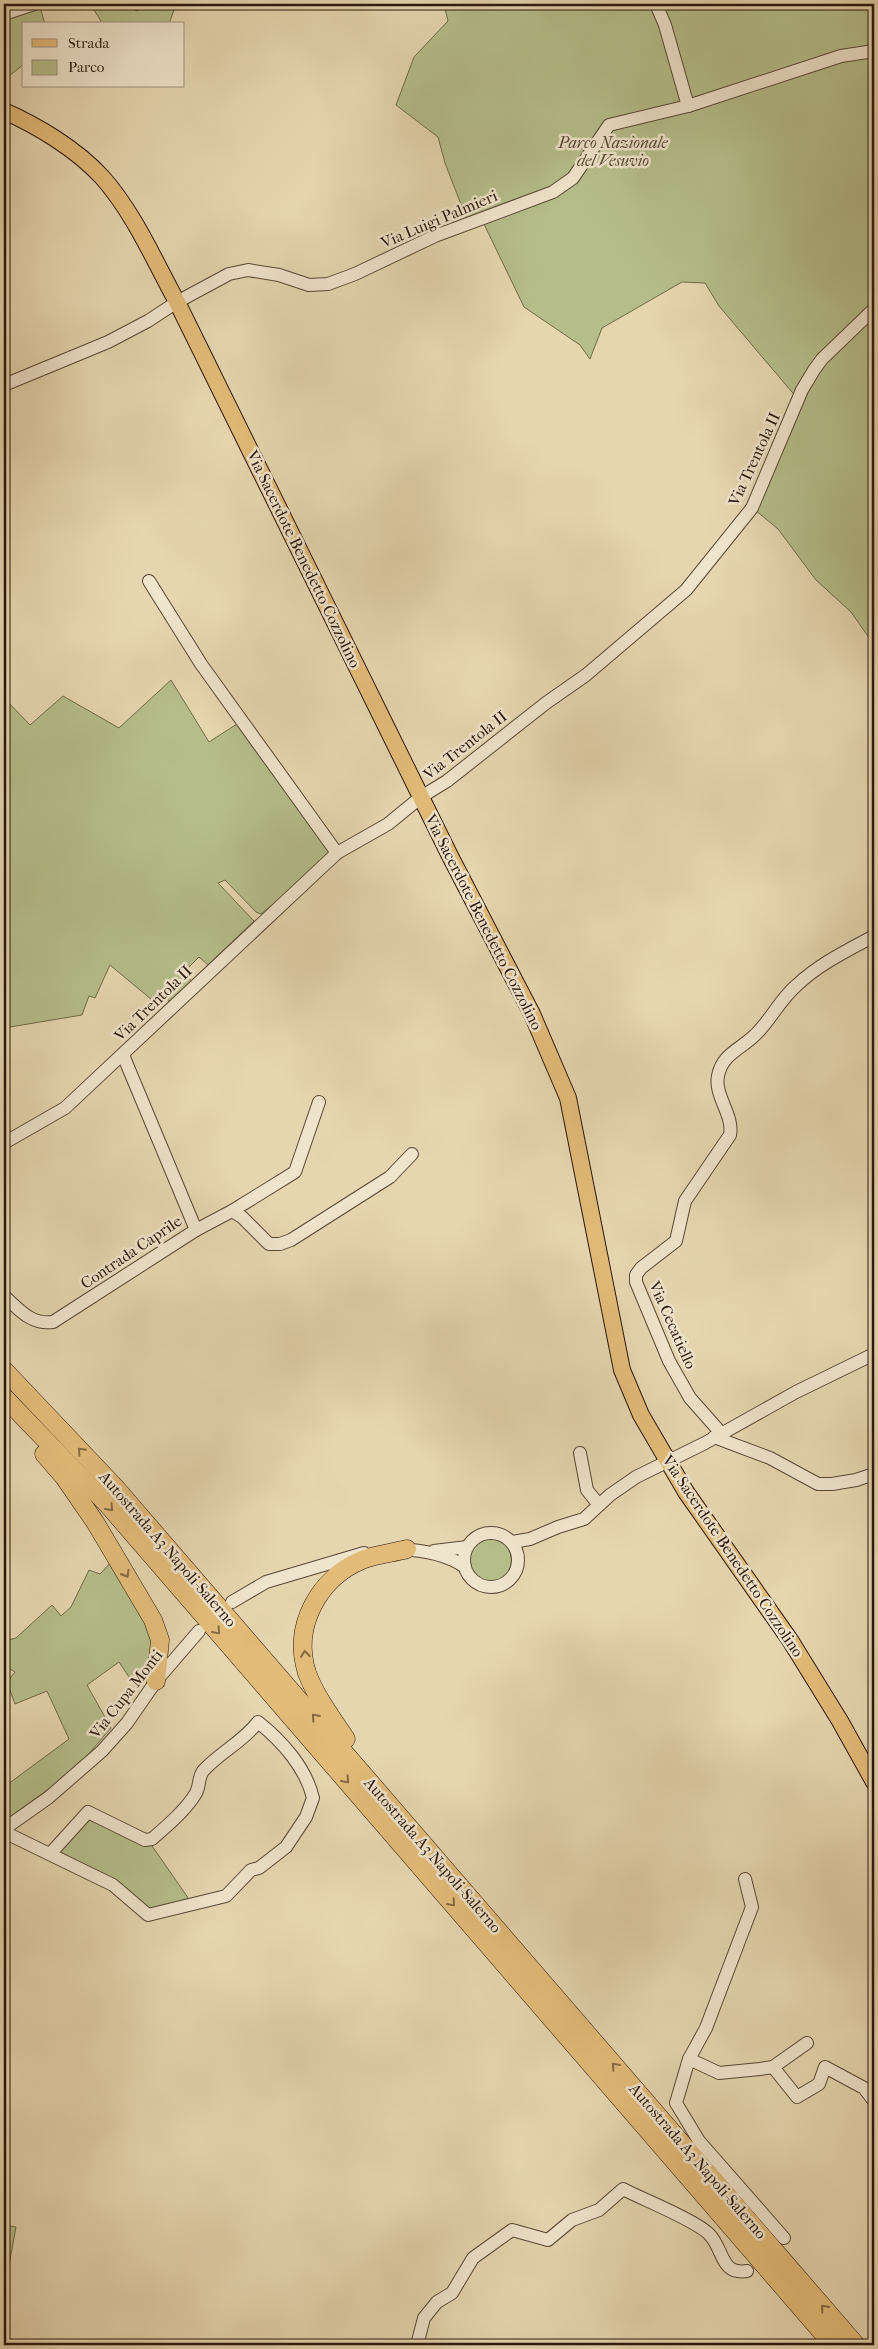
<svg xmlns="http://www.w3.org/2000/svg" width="878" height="2349" viewBox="0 0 878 2349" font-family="'IM FELL French Canon',serif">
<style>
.green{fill:#b5be8b;stroke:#706a4c}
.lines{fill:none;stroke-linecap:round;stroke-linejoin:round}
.minor-casing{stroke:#594736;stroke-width:14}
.major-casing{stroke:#2a170e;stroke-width:18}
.highway-casing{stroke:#2a170e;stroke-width:19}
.minor{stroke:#efe4cc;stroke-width:12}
.major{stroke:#e3bb78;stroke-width:16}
.highway{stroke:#e3bb78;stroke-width:18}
.oneway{stroke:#866943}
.labels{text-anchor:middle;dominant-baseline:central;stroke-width:5;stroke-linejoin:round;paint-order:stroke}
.park-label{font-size:16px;font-style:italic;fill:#544934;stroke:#efe4cc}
.street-label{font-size:16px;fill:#2a170e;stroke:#efe4cc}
</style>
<rect width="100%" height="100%" fill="#e6d6b0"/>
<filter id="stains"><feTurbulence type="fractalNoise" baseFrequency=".004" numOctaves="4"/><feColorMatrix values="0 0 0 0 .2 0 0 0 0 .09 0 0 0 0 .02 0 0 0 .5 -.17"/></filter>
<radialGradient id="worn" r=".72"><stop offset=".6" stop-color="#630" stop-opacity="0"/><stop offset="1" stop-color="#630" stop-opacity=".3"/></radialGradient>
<g class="green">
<path d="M 90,4 L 131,4 L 136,11 L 154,4 L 176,4 L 169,24 L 100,24 L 101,21 Z"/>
<path d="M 444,4 L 874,4 L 874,645 L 851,612 L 816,580 L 778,529 L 749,505 L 797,398 L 719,306 L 705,283 L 682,282 L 602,328 L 590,359 L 580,345 L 524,307 L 483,222 L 467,220 L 445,163 L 438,137 L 396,105 L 414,57 L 448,21 Z"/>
<path d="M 40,7 L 45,24 L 24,24 L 24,64 L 4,80 L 4,17 Z"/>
<path d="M 171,680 L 209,742 L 240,722 L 332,856 L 261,914 L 256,912 L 225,880 L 218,883 L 254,921 L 208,965 L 199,957 L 183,973 L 192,981 L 172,1002 L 158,995 L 152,1000 L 110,965 L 95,998 L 89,996 L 82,1015 L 4,1028 L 4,698 L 30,725 L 63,696 L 119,728 Z"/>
<circle cx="491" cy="1560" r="22"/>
<path d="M 112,1561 C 124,1584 155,1627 152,1653 C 150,1667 143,1678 137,1689 L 119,1662 L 87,1685 L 111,1728 L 74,1771 L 4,1821 L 4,1787 L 69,1739 L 47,1691 L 15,1704 L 7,1682 L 15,1672 L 10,1669 L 4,1675 L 4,1641 L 16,1638 L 52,1605 L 61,1616 L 71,1607 L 89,1570 L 100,1574 Z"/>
<path d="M 89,1817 L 150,1843 L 191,1902 L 151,1911 L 113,1881 L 57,1850 Z"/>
<path d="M 4,2225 L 16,2227 L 9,2265 L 4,2264 Z"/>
</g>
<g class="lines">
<g class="minor-casing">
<g id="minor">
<path d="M 656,4 L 665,25 L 688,106"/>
<path d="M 4,14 L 34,4"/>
<path d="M 4,385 L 108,342 L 148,321 L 177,302 L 229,274 L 248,270 L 279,275 L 309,285 L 328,284 L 355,274 L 435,236 L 553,192 L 573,178 L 609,125 L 688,106 L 841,56 L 874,51"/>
<path d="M 149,581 L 201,664 L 337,853"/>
<path d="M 4,1143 L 65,1108 L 337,853 L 388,824 L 421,797 L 447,781 L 546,703 L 586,675 L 686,590 L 752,508 L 802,390 L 814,370 L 822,359 L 874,309"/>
<path d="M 232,1211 L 242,1217 L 269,1244 L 280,1244 L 291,1240 L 390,1177 L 412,1154"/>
<path d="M 196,1230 L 232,1211 L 295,1172 L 319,1102"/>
<path d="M 4,1296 C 20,1310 31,1325 53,1322 L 196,1230 L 123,1055"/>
<path d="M 721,1433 L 690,1398 L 669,1361 L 636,1282 L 636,1275 L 641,1268 L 676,1241 L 685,1201 L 730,1135 C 734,1115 714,1096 718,1076 C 722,1054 741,1049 755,1035 C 771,1020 780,999 797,985 C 819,964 848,950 874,936"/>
<path d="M 714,1437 L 770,1458 L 818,1484 L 832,1484 L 856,1480 L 874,1474"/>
<path d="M 580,1453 L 587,1490 L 599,1505"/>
<circle cx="491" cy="1560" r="27"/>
<path d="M 512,1542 L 530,1539 L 558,1527 L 584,1519 L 610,1495 L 636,1477 L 705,1443 L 796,1392 L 874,1354"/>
<path d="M 399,1549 C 421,1550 447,1554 465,1567"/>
<path d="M 434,1551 L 467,1547"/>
<path d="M 232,1602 L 266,1582 L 364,1553"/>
<path d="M 4,1829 L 48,1798 L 102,1751 L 127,1723 L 156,1681 L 199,1631"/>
<path d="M 4,1832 L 113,1885 L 148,1915 L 226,1896 L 251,1870 L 259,1868 L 286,1847 L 306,1817 L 313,1798 C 306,1768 282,1741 258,1722 C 243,1742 220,1752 203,1771 C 198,1778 200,1786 196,1793 C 186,1810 167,1826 152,1839 L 145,1840 L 88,1812 L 50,1854"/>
<path d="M 745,1879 L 752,1907 L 706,2028 L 689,2059 L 676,2103 L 699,2141 L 784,2238"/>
<path d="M 689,2059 L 719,2073 L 760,2069 L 773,2067 L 807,2043"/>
<path d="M 773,2067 L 797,2097 L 819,2084 L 825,2067 L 864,2088 L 874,2101"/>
<path d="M 417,2345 L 424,2318 L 437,2302 L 452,2293 L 473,2258 L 512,2230 L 548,2240 L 572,2220 L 599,2210 L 623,2189 C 644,2200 695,2220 709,2234 C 724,2249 720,2275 747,2271"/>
</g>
</g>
<g class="major-casing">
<path id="major" d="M 4,111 C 38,126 76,149 102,177 C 134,213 154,260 177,302 L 450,856 L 532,1014 L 568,1098 L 622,1370 L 641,1415 L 686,1492 L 790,1640 L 840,1721 L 874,1782"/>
</g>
<g class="highway-casing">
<g id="highway">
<path d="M 4,1370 L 115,1487 L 856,2345"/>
<path d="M 4,1397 L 108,1505 L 833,2345"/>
<path d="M 44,1454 L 64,1477 L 95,1522 L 153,1620 L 160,1640 L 156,1681"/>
<path d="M 346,1739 C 332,1718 316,1697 307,1673 C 292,1626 319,1578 362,1560 C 376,1554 393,1553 407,1549"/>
</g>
</g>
<use href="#minor" class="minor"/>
<use href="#major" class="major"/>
<use href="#highway" class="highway"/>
</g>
<defs><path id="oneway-chevron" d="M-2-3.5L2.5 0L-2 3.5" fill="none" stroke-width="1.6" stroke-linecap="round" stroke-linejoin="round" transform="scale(1.25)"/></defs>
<g class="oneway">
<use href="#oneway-chevron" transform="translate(81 1451) rotate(-133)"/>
<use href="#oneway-chevron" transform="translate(110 1508) rotate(48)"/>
<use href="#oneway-chevron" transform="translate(126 1574) rotate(60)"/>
<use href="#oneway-chevron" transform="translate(217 1631) rotate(49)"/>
<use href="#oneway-chevron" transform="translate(305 1654) rotate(-97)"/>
<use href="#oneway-chevron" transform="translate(315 1717) rotate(-131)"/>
<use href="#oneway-chevron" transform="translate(346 1780) rotate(49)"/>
<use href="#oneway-chevron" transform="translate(452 1903) rotate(49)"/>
<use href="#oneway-chevron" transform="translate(615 2066) rotate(-131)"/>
<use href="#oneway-chevron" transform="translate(824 2308) rotate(-131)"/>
</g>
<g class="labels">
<g class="park-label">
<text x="613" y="142">Parco Nazionale<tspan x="613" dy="18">del Vesuvio</tspan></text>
</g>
<g class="street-label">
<text transform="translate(439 219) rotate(-23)">Via Luigi Palmieri</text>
<text transform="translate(754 459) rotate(-65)">Via Trentola II</text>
<text transform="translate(304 559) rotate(64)">Via Sacerdote Benedetto Cozzolino</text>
<text transform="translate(465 745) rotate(-38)">Via Trentola II</text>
<text transform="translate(484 922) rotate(63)">Via Sacerdote Benedetto Cozzolino</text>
<text transform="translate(153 1003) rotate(-44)">Via Trentola II</text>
<text transform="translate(131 1252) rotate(-34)">Contrada Caprile</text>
<text transform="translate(673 1325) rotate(66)">Via Cecatiello</text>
<text transform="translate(168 1549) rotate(49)">Autostrada A3 Napoli-Salerno</text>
<text transform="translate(733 1556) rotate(56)">Via Sacerdote Benedetto Cozzolino</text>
<text transform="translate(126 1694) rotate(-52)">Via Cupa Monti</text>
<text transform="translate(433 1855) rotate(49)">Autostrada A3 Napoli-Salerno</text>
<text transform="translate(698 2161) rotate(49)">Autostrada A3 Napoli-Salerno</text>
</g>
</g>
<rect width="878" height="2349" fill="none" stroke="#e6d6b0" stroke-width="20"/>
<rect x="5" y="5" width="868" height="2339" fill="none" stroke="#2a170e" stroke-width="2.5"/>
<rect x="10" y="10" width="858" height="2329" fill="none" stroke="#2a170e"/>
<rect x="22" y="22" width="162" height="65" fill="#efe4cc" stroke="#a09280"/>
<rect x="32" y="39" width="25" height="8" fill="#e3bb78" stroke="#a09280"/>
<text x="68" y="48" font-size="15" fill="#2a170e">Strada</text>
<rect x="32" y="60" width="25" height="15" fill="#b5be8b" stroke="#a09280"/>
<text x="68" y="72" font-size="15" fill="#2a170e">Parco</text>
<rect width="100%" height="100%" filter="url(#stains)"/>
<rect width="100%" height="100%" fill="url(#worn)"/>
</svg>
